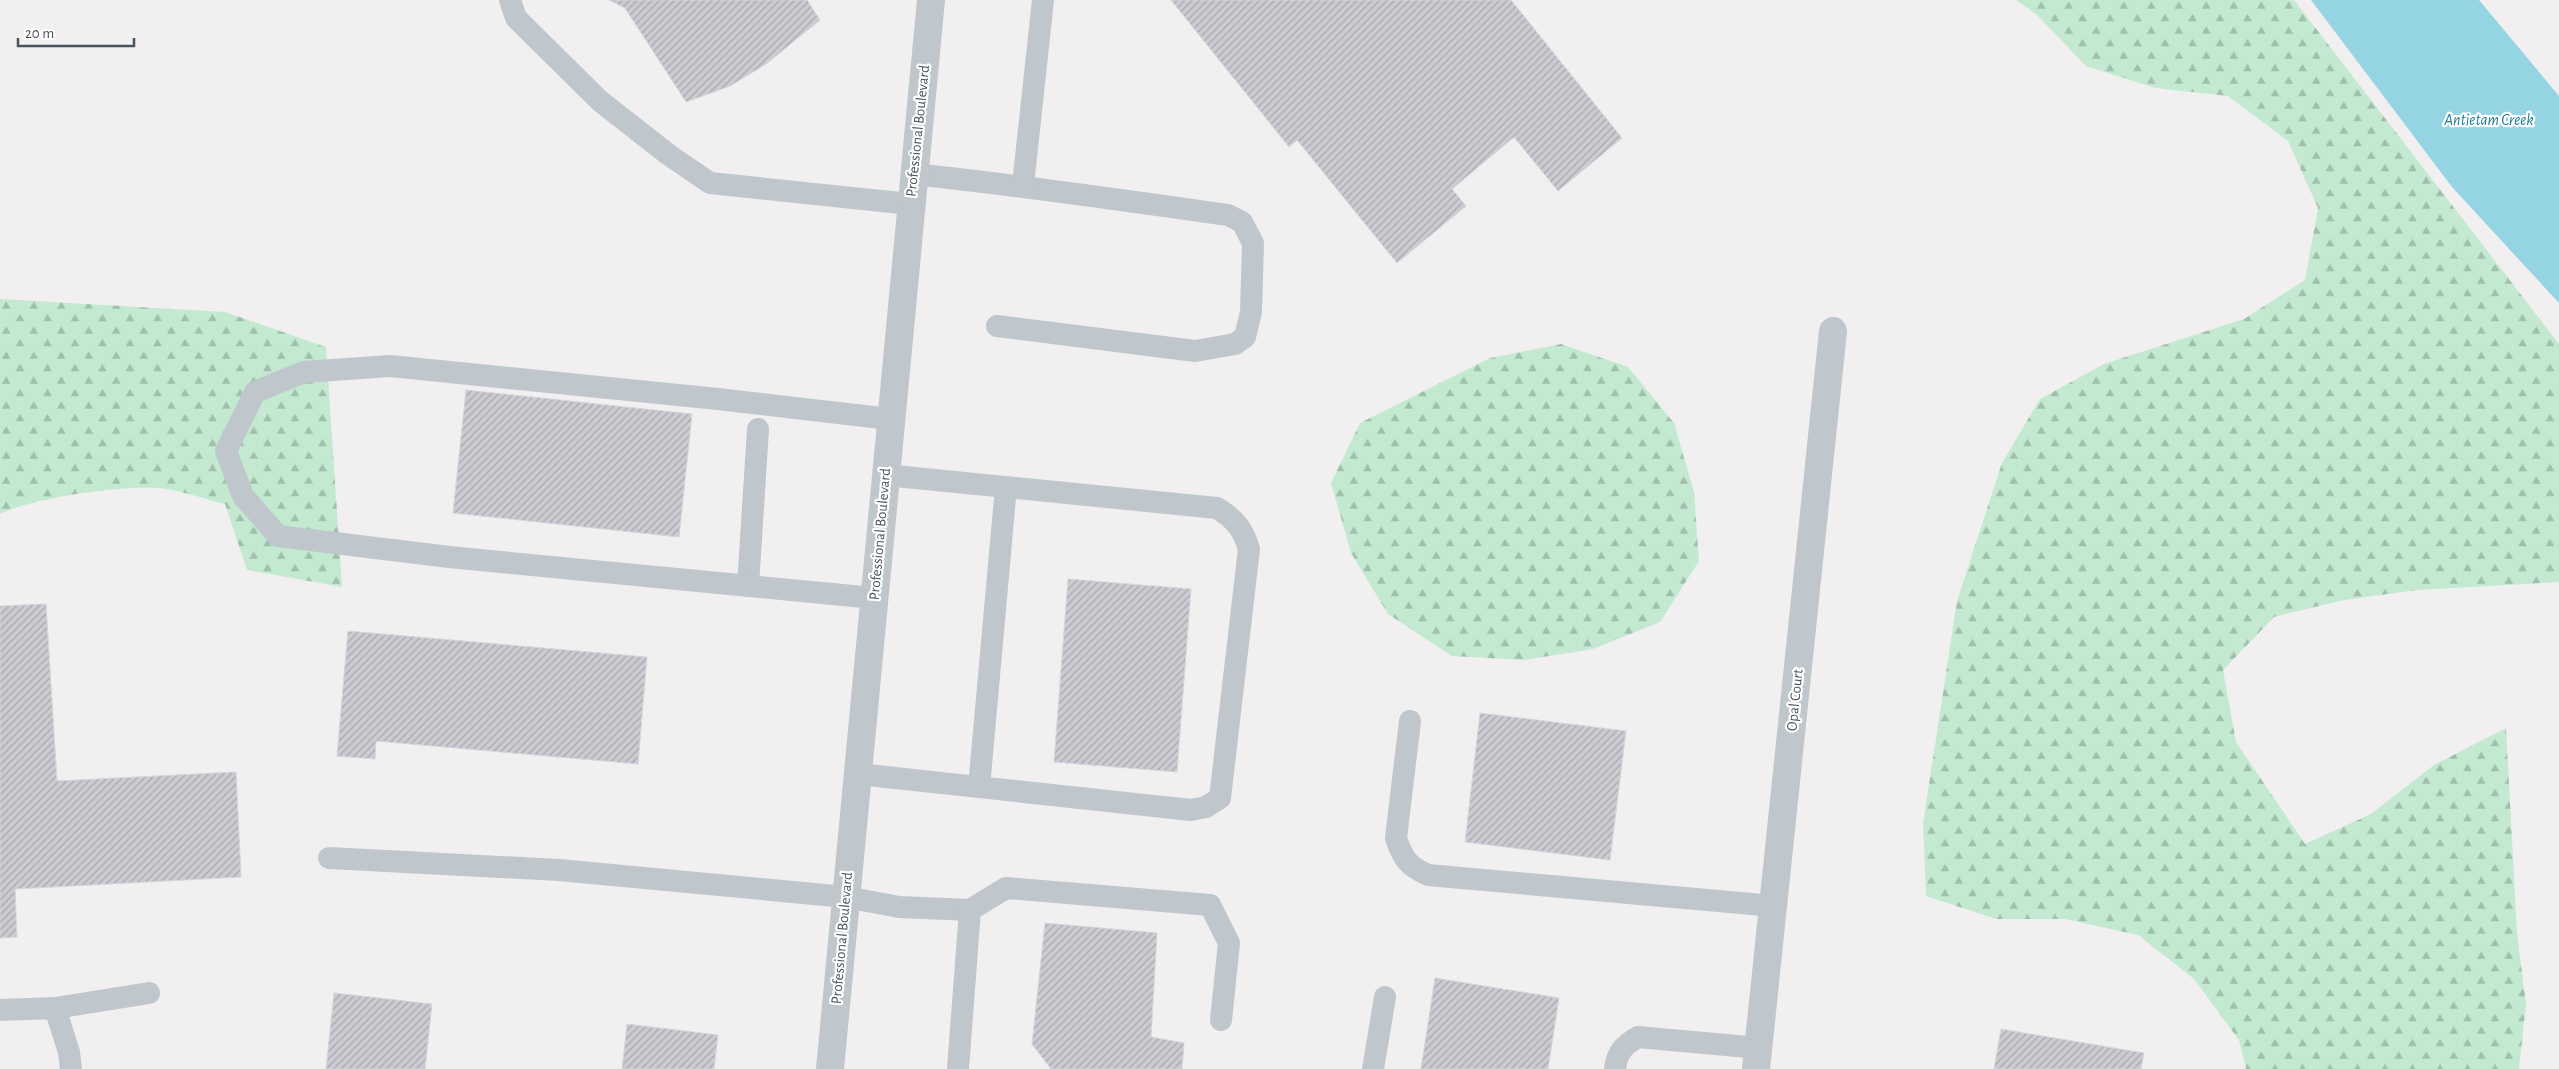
<svg xmlns="http://www.w3.org/2000/svg" width="2559" height="1069" viewBox="0 0 2559 1069" font-family="'Alegreya Sans',sans-serif">
<style>
.forest{fill:url(#forest-firs)}
.water{fill:#95d4e2}
.building{fill:url(#building-hatch);stroke:#d4d6da}
.lines{fill:none;stroke-linecap:round;stroke-linejoin:round}
.service{stroke:#bfc7cd;stroke-width:22}
.minor{stroke:#bfc7cd;stroke-width:28}
.tertiary{stroke:#bfc7cd;stroke-width:28}
.labels{text-anchor:middle;dominant-baseline:central;stroke-width:4.5;stroke-linejoin:round;paint-order:stroke}
.street-label{font-size:15px;fill:#49535b;stroke:#fff}
.water-label{font-size:16px;font-style:italic;fill:#1b7d94;stroke:#fff}
</style>
<defs>
<pattern id="forest-firs" width="22" height="20" patternUnits="userSpaceOnUse" patternTransform="scale(1.25)"><rect width="22" height="20" fill="#c3ead1"/><path d="M5 1l3.5 6h-7zM16 11l3.5 6h-7z" fill="#a0c0ad"/></pattern>
<pattern id="building-hatch" width="6" height="6" patternUnits="userSpaceOnUse" patternTransform="scale(1.25)"><rect width="6" height="6" fill="#caccd1"/><path d="M-1 1l2-2M0 6l6-6M5 7l2-2" fill="none" stroke="#a6a8ad"/></pattern>
</defs>
<rect width="100%" height="100%" fill="#f2eff0"/>
<g class="forest">
<path d="M 2016,0 L 2294,0 L 2559,344 L 2559,582 L 2417,590 L 2344,600 L 2274,617 L 2223,670 L 2236,742 L 2305,844 L 2371,814 L 2434,765 L 2506,728 L 2517,933 L 2526,1004 L 2519,1069 L 2246,1069 L 2239,1040 L 2194,979 L 2138,935 L 2065,919 L 1996,919 L 1926,896 L 1923,824 L 1957,601 L 2002,463 L 2040,399 L 2104,364 L 2244,319 L 2305,280 L 2318,208 L 2288,141 L 2228,96 L 2155,88 L 2086,66 L 2036,14 Z"/>
<path d="M 0,299 L 225,312 L 326,347 L 342,587 L 247,570 L 225,504 C 204,499 175,488 154,488 C 116,486 33,498 0,514 Z"/>
<path d="M 1561,344 L 1628,367 L 1674,423 L 1694,492 L 1699,561 L 1660,622 L 1593,649 L 1524,660 L 1452,656 L 1388,614 L 1351,553 L 1331,483 L 1360,423 L 1490,358 Z"/>
</g>
<path class="water" d="M 2311,0 L 2479,0 L 2559,96 L 2559,303 L 2452,187 Z"/>
<g class="building">
<path d="M 609,0 L 807,0 L 820,20 L 766,64 L 730,86 L 686,102 L 625,8 Z"/>
<path d="M 1171,0 L 1511,0 L 1622,138 L 1558,191 L 1514,137 L 1452,189 L 1466,206 L 1397,263 L 1297,140 L 1289,147 Z"/>
<path d="M 466,390 L 692,414 L 679,537 L 453,513 Z"/>
<path d="M 1068,579 L 1191,589 L 1177,772 L 1054,762 Z"/>
<path d="M 46,604 L 57,781 L 236,772 L 241,877 L 15,889 L 17,937 L 0,938 L 0,606 Z"/>
<path d="M 348,631 L 647,657 L 638,764 L 376,741 L 375,759 L 337,756 Z"/>
<path d="M 1480,713 L 1626,731 L 1610,860 L 1465,842 Z"/>
<path d="M 1045,923 L 1157,933 L 1151,1037 L 1184,1043 L 1182,1069 L 1051,1069 L 1032,1044 Z"/>
<path d="M 1435,978 L 1559,998 L 1548,1069 L 1421,1069 Z"/>
<path d="M 334,993 L 432,1004 L 425,1069 L 326,1069 Z"/>
<path d="M 627,1024 L 718,1035 L 714,1069 L 622,1069 Z"/>
<path d="M 2001,1029 L 2144,1053 L 2141,1069 L 1994,1069 Z"/>
</g>
<g class="lines">
<g class="service">
<path d="M 510,0 L 516,18 L 600,101 L 669,155 L 710,183 L 910,204"/>
<path d="M 913,174 C 1019,185 1123,200 1228,215 L 1242,222 L 1253,243 L 1251,312 L 1245,337 L 1235,344 L 1195,351 L 997,326"/>
<path d="M 1023,185 L 1043,0"/>
<path d="M 748,586 L 758,429"/>
<path d="M 874,598 L 449,557 L 278,536 L 243,496 L 226,451 L 255,392 L 304,372 L 390,366 L 718,399 L 890,419"/>
<path d="M 1410,721 L 1396,838 C 1403,859 1408,866 1428,875 L 1774,906"/>
<path d="M 858,774 L 1191,810 L 1206,807 L 1220,798 L 1249,549 C 1243,529 1235,519 1217,508 L 885,475"/>
<path d="M 979,787 L 1006,487"/>
<path d="M 329,858 L 559,870 L 846,897 L 899,907 L 970,910 L 1006,888 L 1210,905 L 1229,943 L 1221,1020"/>
<path d="M 55,1008 L 149,993"/>
<path d="M 0,1010 L 55,1008 L 69,1052 L 71,1069"/>
<path d="M 958,1069 L 970,910"/>
<path d="M 1373,1069 L 1385,997"/>
<path d="M 1615,1069 C 1617,1052 1624,1045 1638,1037 L 1759,1048"/>
</g>
<path class="minor" d="M 1756,1069 L 1833,331"/>
<path class="tertiary" d="M 830,1069 L 931,0"/>
</g>
<g class="labels">
<g class="street-label">
<text transform="translate(918 131) rotate(-84)">Professional Boulevard</text>
<text transform="translate(880 534) rotate(-85)">Professional Boulevard</text>
<text transform="translate(1795 700) rotate(-84)">Opal Court</text>
<text transform="translate(842 938) rotate(-85)">Professional Boulevard</text>
</g>
<g class="water-label">
<text x="2489" y="120">Antietam Creek</text>
</g>
</g>
<path d="M18 38v8h116v-8" fill="none" stroke="#49535b" stroke-width="2.5"/>
<text x="25" y="38" font-size="15" fill="#49535b" stroke="#ffffff" stroke-width="4" paint-order="stroke">20 m</text>
</svg>
